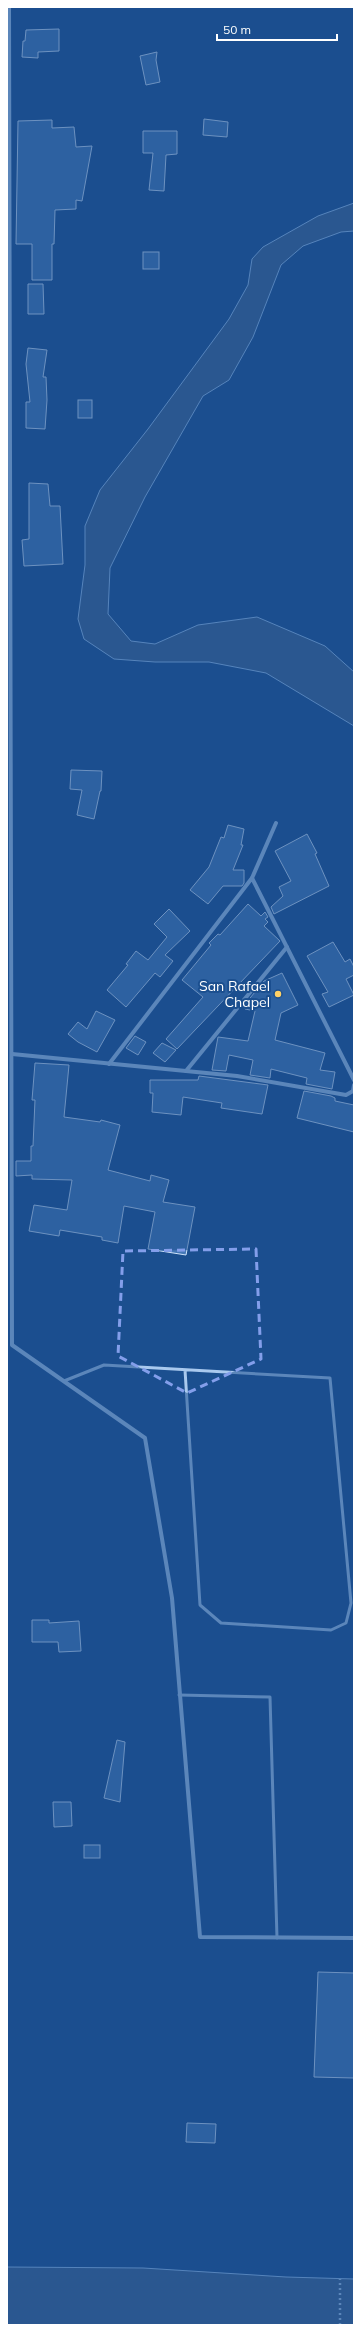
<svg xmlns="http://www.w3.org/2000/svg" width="361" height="2332" font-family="Mulish,sans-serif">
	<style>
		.water { fill: #3c6290; stroke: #9cc4f0 }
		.building { fill: #4478b7; stroke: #cfe3fa }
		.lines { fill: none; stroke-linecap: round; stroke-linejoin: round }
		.path { stroke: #a9c9ee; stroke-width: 2.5; stroke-dasharray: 2 3; stroke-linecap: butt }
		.service { stroke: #a9c9ee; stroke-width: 3 }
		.minor { stroke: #a9c9ee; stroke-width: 4 }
		.marked { fill: none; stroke: #839eea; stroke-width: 3; stroke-dasharray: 8 5; stroke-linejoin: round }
		.poi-dot { fill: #ffd166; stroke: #1b4f8f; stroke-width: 1.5 }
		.labels { text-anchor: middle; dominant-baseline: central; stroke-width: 4; stroke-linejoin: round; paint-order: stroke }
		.poi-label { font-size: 14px; fill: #fff; stroke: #1b4f8f; text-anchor: end }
	</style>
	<rect width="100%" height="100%" fill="#1b4f8f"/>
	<g class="water">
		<path d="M354,203V231L341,232L303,246L281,265L253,337L229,380L203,396L145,497L110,568L108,614L131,641L155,644L198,625L257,617L325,646L354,672V726L266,673L209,662H155L114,659L84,639L78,619L85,565V526L100,490L148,429L229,319L248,285L252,259L263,247L318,216Z"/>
		<path d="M7,2267L143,2268L286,2277L354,2279V2325H7Z"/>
	</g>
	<g class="building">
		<path d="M59,29V51L38,52V58L22,57L23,41H25L26,30Z"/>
		<path d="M157,52L156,60L160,82L146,85L140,56Z"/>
		<path d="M204,119L228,122L227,137L203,135Z"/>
		<path d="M52,120V128L74,127L76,147L92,146L82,201L76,200V209L55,210L54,244H52V280H32V244H16L18,121Z"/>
		<path d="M143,131H177V154L166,155L164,191L149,190L153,153H143Z"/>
		<rect x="143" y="252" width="16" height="17"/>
		<path d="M28,284H43L44,314H28Z"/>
		<path d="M28,348L47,350L43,377H46L47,400L45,429L26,428V402H30L26,364Z"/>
		<rect x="78" y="400" width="14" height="18"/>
		<path d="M29,483L48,484L50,506H60L63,564L24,566L22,540L29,539Z"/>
		<path d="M71,770L102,771L101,791H100L94,819L77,815L82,790L70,789Z"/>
		<path d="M228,825L244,829L241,845H243L233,870H244V883L242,886H223L208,904L190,890L209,867L221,837L224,838Z"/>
		<path d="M307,834L317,853L315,854L329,886L274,914L271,907L283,896L279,887L291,881L275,851Z"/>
		<path d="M248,904L261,916L265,912L268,917L265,919L268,922L264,926L280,941L177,1049L166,1039L203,997L182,980L211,945L209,943L218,934L220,935Z"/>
		<path d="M169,909L190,931L165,955L173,961L160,977L155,973L126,1007L107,990L128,965L126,964L136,951L148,960L167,937L154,924Z"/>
		<path d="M333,942L345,962L350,959L354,967V975L346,979L354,995L329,1007L322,994L328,992L307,956Z"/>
		<path d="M282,973L298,1005L281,1013L275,1040L325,1053L320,1070L335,1072L332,1089L306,1084L307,1078L271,1069L270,1078L250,1075L253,1060L229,1055L226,1071L212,1070L218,1037L248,1041L255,1011L245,1009L246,1003L264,981Z"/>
		<path d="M96,1011L115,1020L97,1052L78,1042L68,1034L78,1022L87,1029Z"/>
		<path d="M135,1036L146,1042L138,1055L126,1048Z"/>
		<path d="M162,1043L176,1050L165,1062L153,1053Z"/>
		<path d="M35,1063L69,1065L64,1117L100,1122L101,1120L120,1125L108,1170L150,1181L151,1175L169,1180L163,1202L195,1207L186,1255L148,1249L155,1212L124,1206L118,1243L102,1240V1237L60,1230L59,1236L29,1231L34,1205L67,1210L72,1180L32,1179V1175L16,1176V1161H31V1146H33L35,1100H32Z"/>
		<path d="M199,1076L268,1085L262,1114L221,1108L222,1103L183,1097L181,1115L152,1112L153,1093H150V1080H198Z"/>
		<path d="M304,1091L331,1096L335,1098V1101L354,1105V1132L297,1118Z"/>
		<path d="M32,1620H49V1623L79,1621L81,1651L59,1652L58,1642H32Z"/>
		<path d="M117,1740L125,1742L120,1802L104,1798Z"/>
		<path d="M53,1802H71L72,1826L54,1827Z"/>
		<rect x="84" y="1845" width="16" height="13"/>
		<path d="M318,1972L354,1973V2078L314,2077Z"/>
		<path d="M187,2123L216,2124L215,2143L186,2142Z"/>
	</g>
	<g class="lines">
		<path class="path" d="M340,2325V2279"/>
		<g class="service">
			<path d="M64,1381L104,1365L330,1378L351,1603L346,1623L331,1630L221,1623L200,1605L185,1370"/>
			<path d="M179,1695L270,1697L277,1938"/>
		</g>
		<g class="minor">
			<path d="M9,7L12,1345L145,1438L172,1598L200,1937L354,1938"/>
			<path d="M252,878L276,823"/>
			<path d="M12,1054L237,1076L346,1095L353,1091L354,1085"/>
			<path d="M109,1064L252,878L354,1080"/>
			<path d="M186,1071L287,947"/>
		</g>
	</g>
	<path d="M0 0H361V2332H0ZM256,1249L261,1359L187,1393L118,1356L123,1251Z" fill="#1b4f8f" fill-opacity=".55" fill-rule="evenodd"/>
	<path class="marked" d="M256,1249L261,1359L187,1393L118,1356L123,1251Z"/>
	<circle class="poi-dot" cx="278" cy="994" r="4"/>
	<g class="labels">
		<g class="poi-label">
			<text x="270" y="986">San Rafael<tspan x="270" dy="16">Chapel</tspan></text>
		</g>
	</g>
	<rect width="361" height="2332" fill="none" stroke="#ffffff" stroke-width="16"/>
	<path d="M217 34v6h120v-6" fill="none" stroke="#ffffff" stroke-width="2"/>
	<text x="223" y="34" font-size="12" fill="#ffffff" stroke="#1b4f8f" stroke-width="3" paint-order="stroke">50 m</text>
</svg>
